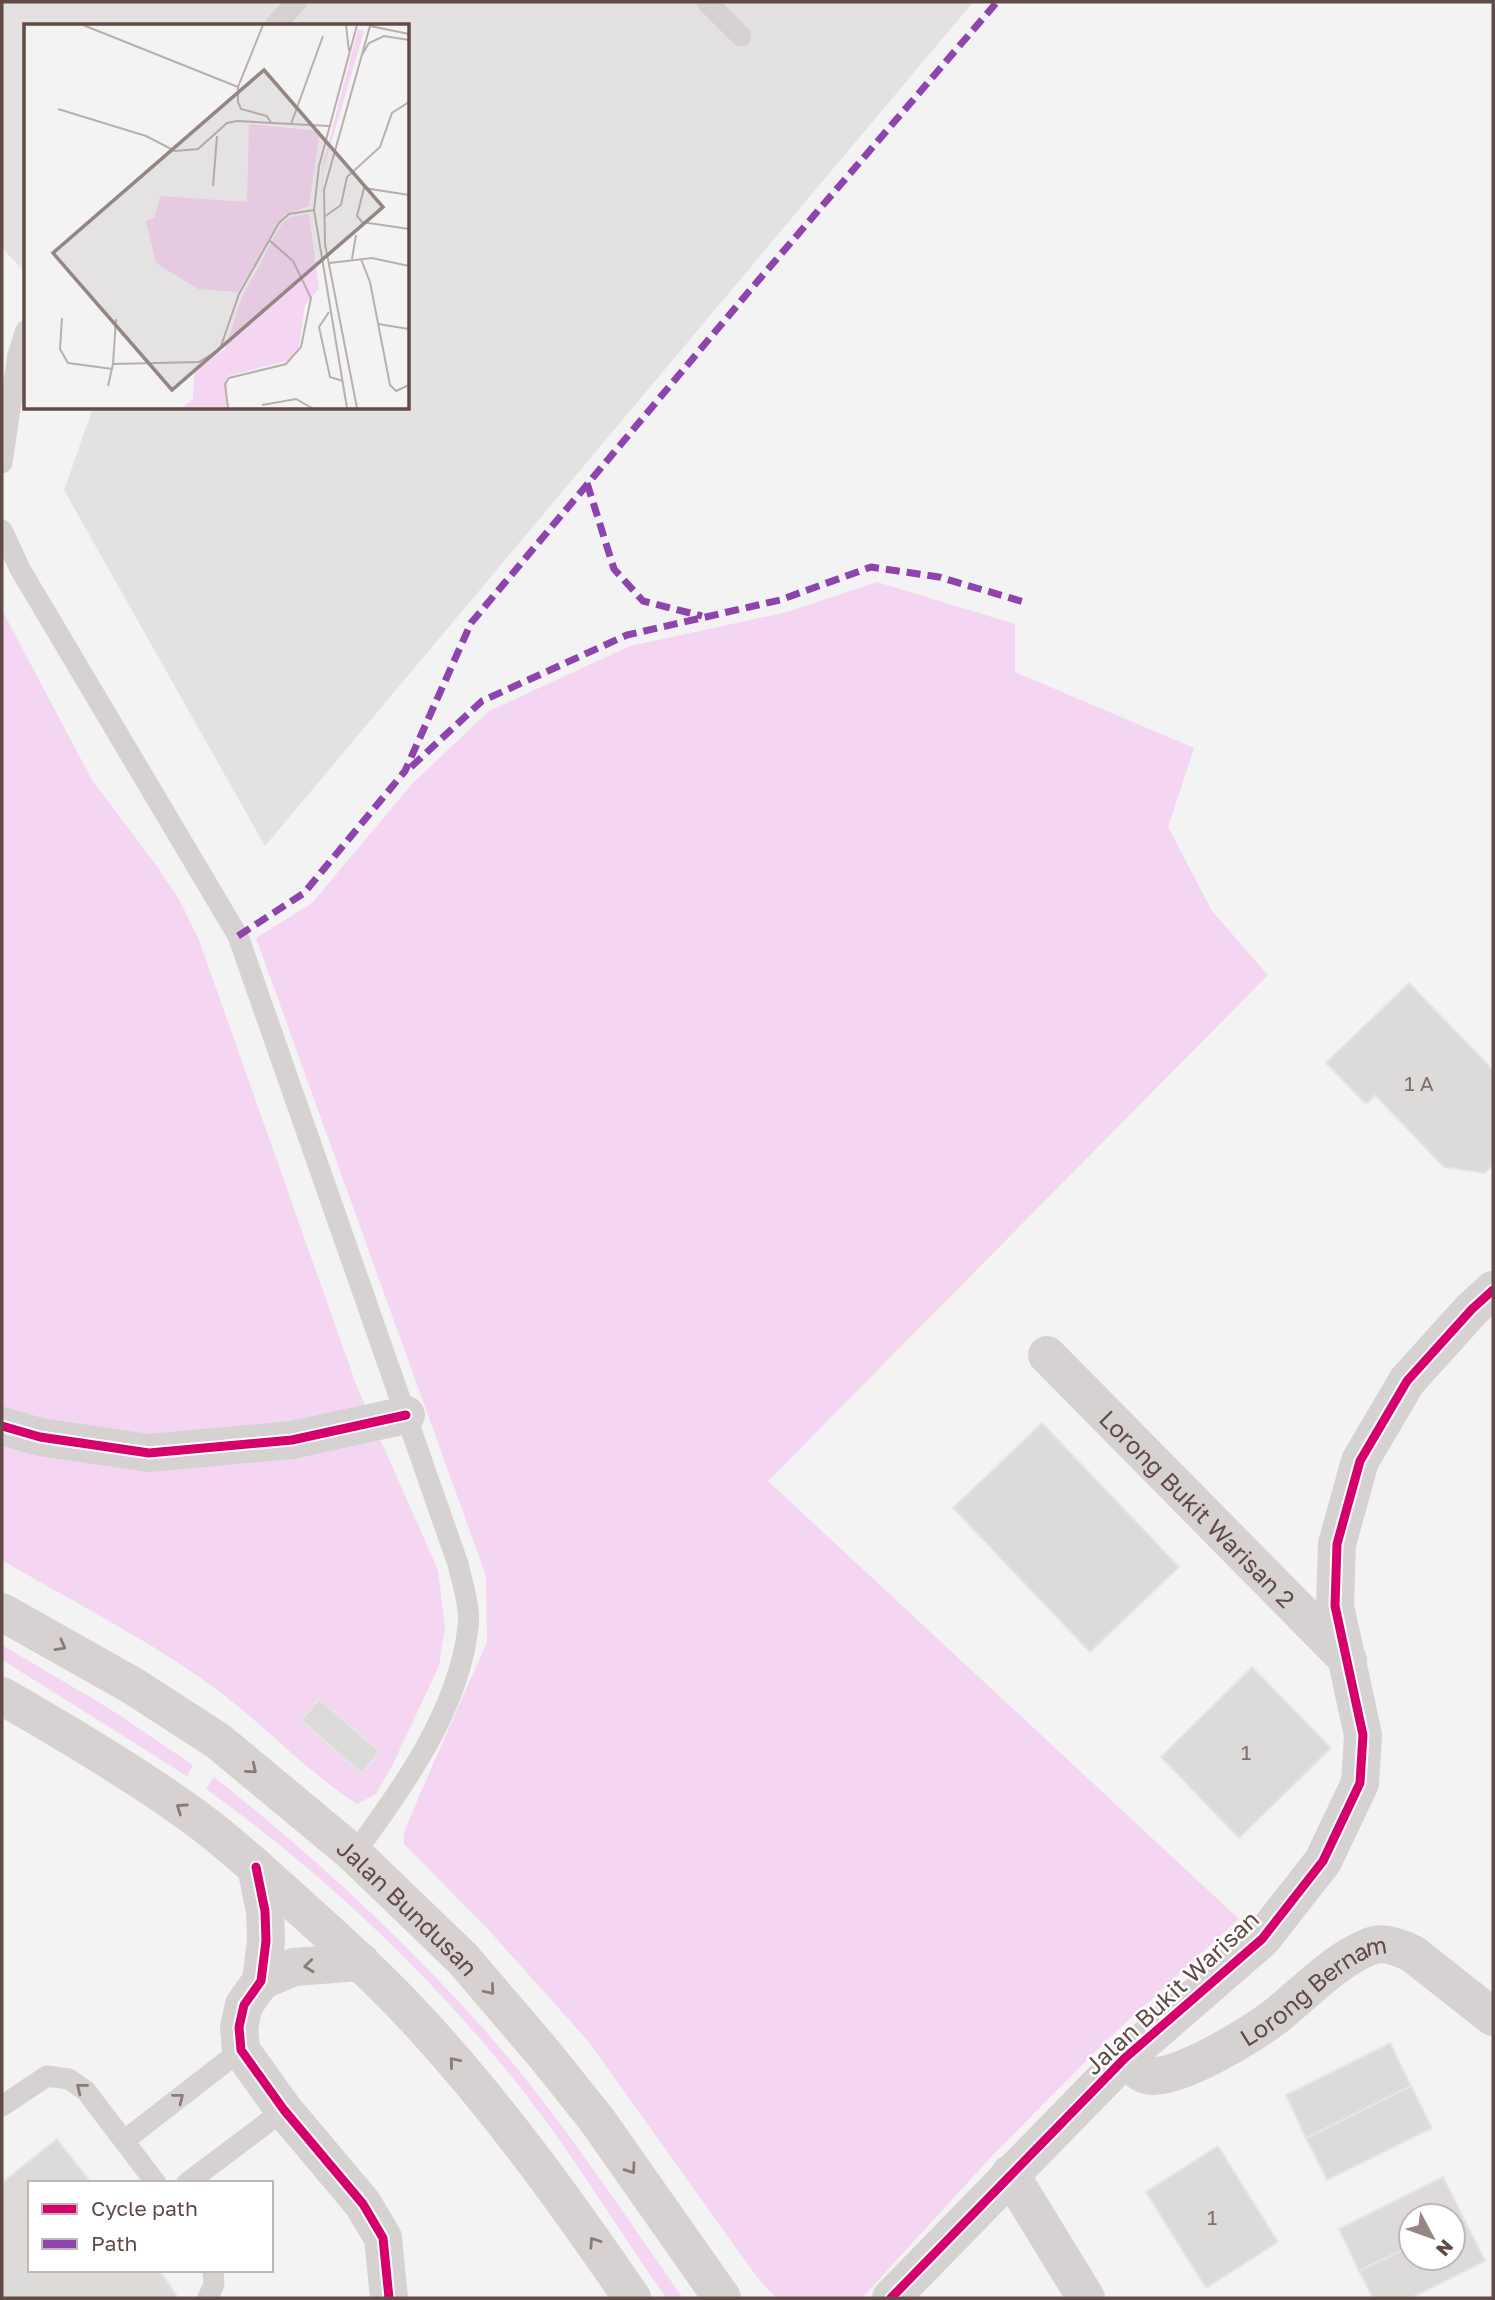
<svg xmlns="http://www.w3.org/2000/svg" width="1495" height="2300" font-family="'Golos Text',sans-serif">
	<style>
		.education { fill: #e3e1e1 }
		.green { fill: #f4d6f2 }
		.building { fill: #dddbda; stroke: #e6e5e4; stroke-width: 2 }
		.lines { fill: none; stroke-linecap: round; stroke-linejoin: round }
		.lane { stroke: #d6d2d1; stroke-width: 21 }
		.street { stroke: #d6d2d1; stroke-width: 38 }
		.secondary { stroke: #d7d2d1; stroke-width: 38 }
		.quiet { stroke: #8e44ad; stroke-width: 7; stroke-dasharray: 14 7; stroke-linecap: butt }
		.cycleway-casing { stroke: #fff; stroke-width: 13 }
		.cycleway { stroke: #d6006c; stroke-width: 9 }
		.oneway { stroke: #8b7a77 }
		.labels { text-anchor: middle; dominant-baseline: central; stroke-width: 5; stroke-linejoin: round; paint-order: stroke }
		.number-label { font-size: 21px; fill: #82706d }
		.street-label { font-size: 24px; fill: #624b47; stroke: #fff }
		.inset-road { fill: none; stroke: #b9b0ae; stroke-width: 2 }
		.view { fill: #958683; fill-opacity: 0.15; stroke: #958683; stroke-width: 3.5 }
		.inset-edge { fill: none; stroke: #624b47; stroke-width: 3.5 }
	</style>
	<rect width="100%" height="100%" fill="#f3f3f3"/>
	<path class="education" d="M2,2H973L265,846L64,490L93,408H408V26H26V273L2,248Z"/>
	<g class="green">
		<path d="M877,582L1015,624V672L1194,748L1168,827L1212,911L1268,975L768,1481L1239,1919L1108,2039L991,2157L862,2298H776L757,2277L588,2041L485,1926L404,1844V1833L419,1796L487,1642L486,1576L256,938L312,903L412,784L489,711L630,646L787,612Z"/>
		<path d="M2,610L92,780L156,865L180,901L199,940L357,1387L438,1570L445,1627L439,1666L392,1766L376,1794L357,1804C309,1773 270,1731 225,1696C156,1643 76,1604 2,1560Z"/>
		<path d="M2,1645L110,1709L193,1765L187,1776L2,1660Z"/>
		<path d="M214,1777C310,1853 399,1935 481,2026C556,2110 618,2206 683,2298H666C628,2243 592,2186 553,2131C460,2002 335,1881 206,1789Z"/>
	</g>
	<g class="building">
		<path d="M1409,983L1493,1070V1165L1485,1173L1444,1167L1375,1095L1366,1104L1326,1063Z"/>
		<path d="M1042,1423L1179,1567L1090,1652L953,1508Z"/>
		<path d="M1252,1667L1331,1748L1239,1838L1161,1757Z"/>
		<path d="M319,1699L380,1752L361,1773L301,1720Z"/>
		<path d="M1390,2043L1411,2086L1306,2138L1286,2095Z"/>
		<path d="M1411,2086L1432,2128L1327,2180L1306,2138Z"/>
		<path d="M57,2139L91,2183H30V2270H159L178,2298H2V2183Z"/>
		<path d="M1218,2146L1278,2242L1206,2288L1146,2192Z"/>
		<path d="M1443,2177L1464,2219L1453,2225V2216H1411V2246L1359,2271L1339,2229Z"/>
		<path d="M1464,2219L1485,2261L1411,2298H1373L1359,2271L1411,2246V2258H1453V2225Z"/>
	</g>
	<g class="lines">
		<g class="lane">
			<path d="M707,2L741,36"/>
			<path d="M275,26L296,2"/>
			<path d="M2,463L18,355L26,330"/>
			<path d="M2,530L20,569L238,936L458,1564C462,1583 471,1608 468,1627C459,1710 402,1789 354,1854"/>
			<path d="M2,2106L47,2076L69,2079L86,2091L156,2183"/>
			<path d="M125,2140L241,2050"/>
			<path d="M187,2183L284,2110"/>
			<path d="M208,2298L214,2284L213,2270"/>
		</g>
		<g class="street">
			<path id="s1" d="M1047,1355L1348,1660"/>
			<path d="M2,1426L40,1437L149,1453L292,1440L406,1415"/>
			<path d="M256,1867L265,1911L266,1941L261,1981L244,2005L239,2027L241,2050L284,2110L363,2204L383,2238L389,2298"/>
			<path d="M261,1981L294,1967L361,1962"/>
			<path id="s2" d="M1125,2058C1131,2063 1139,2073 1146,2075C1172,2084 1253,2034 1276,2016C1305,1993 1336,1959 1371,1946C1384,1941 1401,1948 1413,1954L1493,2017"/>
			<path d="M1010,2174L1086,2298"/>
			<path d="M891,2298L1125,2058L1262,1939L1323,1861L1360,1783L1363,1735L1335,1606L1337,1544L1360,1461L1407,1381L1472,1309L1493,1290"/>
		</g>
		<g class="secondary">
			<path id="s3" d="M2,1612L133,1686L218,1741L354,1854L463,1959L545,2055L597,2120L722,2298"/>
			<path d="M2,1696C63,1731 124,1767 182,1808C224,1837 262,1873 300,1907C342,1945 384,1983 422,2025C500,2110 567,2203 632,2298"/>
		</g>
		<g class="quiet">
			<path d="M587,483L614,569L643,601L702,616"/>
			<path d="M411,767L482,701L627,635L780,600L871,567L939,577L1024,602"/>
			<path d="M238,936L304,893L405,771L471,623L751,289L997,2"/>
		</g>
		<defs>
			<g id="cycleway">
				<path d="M2,1426L40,1437L149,1453L292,1440L406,1415"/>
				<path d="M256,1867L265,1911L266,1941L261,1981L244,2005L239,2027L241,2050L284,2110L363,2204L383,2238L389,2298"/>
				<path d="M891,2298L1125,2058L1262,1939L1323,1861L1360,1783L1363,1735L1335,1606L1337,1544L1360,1461L1407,1381L1472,1309L1493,1290"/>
			</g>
		</defs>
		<use href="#cycleway" class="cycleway-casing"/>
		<use href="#cycleway" class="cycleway"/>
	</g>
	<defs><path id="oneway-chevron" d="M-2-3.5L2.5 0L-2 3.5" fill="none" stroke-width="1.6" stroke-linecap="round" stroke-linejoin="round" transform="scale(1.75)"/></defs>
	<g class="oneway">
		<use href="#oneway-chevron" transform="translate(61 1646) rotate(29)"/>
		<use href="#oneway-chevron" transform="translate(252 1769) rotate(40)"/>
		<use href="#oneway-chevron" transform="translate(181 1808) rotate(-145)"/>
		<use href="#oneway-chevron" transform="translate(309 1966) rotate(174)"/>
		<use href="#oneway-chevron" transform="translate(490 1990) rotate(50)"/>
		<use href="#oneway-chevron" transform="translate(454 2062) rotate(-130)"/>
		<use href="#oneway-chevron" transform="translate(81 2088) rotate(-142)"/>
		<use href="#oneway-chevron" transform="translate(179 2098) rotate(-38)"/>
		<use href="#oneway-chevron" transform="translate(631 2169) rotate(55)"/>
		<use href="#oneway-chevron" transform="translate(594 2242) rotate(-124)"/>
	</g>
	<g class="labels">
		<g class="number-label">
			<text x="1419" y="1083">1 A</text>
			<text x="1246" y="1752">1</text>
			<text x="1212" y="2217">1</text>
		</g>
		<g class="street-label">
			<text stroke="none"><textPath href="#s1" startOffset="215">Lorong Bukit Warisan 2</textPath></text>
			<text stroke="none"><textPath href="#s3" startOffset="504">Jalan Bundusan</textPath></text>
			<text transform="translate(1171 1992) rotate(-43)">Jalan Bukit Warisan</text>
			<text stroke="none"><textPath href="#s2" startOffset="219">Lorong Bernam</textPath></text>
		</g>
	</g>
	<g transform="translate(24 24)">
		<rect width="385" height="385" fill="#f3f3f3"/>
		<path d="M334,5L340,8L299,146L296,205L298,145ZM225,100L296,107L285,182L260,191L214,268L174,265L132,239L122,197L131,193L136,172L223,178ZM285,190L295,265L281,281L275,323L266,336L204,352L202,384H157L169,375L171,343L201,325L218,273L257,201L266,193Z" fill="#f4d6f2"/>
		<path class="inset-road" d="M59,1L214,63M239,1L214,63V78L217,85L243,92L247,99M322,1L325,27M338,31L345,19L360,12L385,16M34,85L122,112L151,127L174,125L203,99L213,97L305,102M267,100L299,12M189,162L193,112M385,171L340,164L333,192L338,198L385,205M300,193L317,181L323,153L356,123L368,89L385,78M328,235L332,211M337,235L346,258L366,361L372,367L385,361M305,239L348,234L385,242M305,288L295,303L306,353L319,357M38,294L36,325L44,339L89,345M354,300L385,305M89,340L92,295M84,362L89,340L175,338L196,325L215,270L255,199L265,190L290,186M238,381L272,375L288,384M204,384L201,360L205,354L262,340L277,323L287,274L269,237L245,216M323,384L290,186L295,142L333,1M333,384L301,220L300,166L346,2L385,10"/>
		<path class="view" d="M240,46L359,183L148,366L29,229Z"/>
		<rect width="385" height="385" class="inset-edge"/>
	</g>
	<rect width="1495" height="2300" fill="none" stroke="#624b47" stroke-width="7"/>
	<rect x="28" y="2181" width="245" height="91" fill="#ffffff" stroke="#c0b7b5" stroke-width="2"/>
	<rect x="42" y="2204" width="35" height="10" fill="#d6006c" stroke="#c0b7b5" stroke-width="2"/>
	<text x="91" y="2216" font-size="21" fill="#624b47">Cycle path</text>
	<rect x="42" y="2239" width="35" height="10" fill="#8e44ad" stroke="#c0b7b5" stroke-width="2"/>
	<text x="91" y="2251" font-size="21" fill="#624b47">Path</text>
	<g transform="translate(1432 2237) rotate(131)"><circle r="33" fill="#ffffff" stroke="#c0b7b5" stroke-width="2"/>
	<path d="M0-5L12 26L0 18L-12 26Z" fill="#958683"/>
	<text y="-10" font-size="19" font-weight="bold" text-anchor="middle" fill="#624b47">N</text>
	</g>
</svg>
